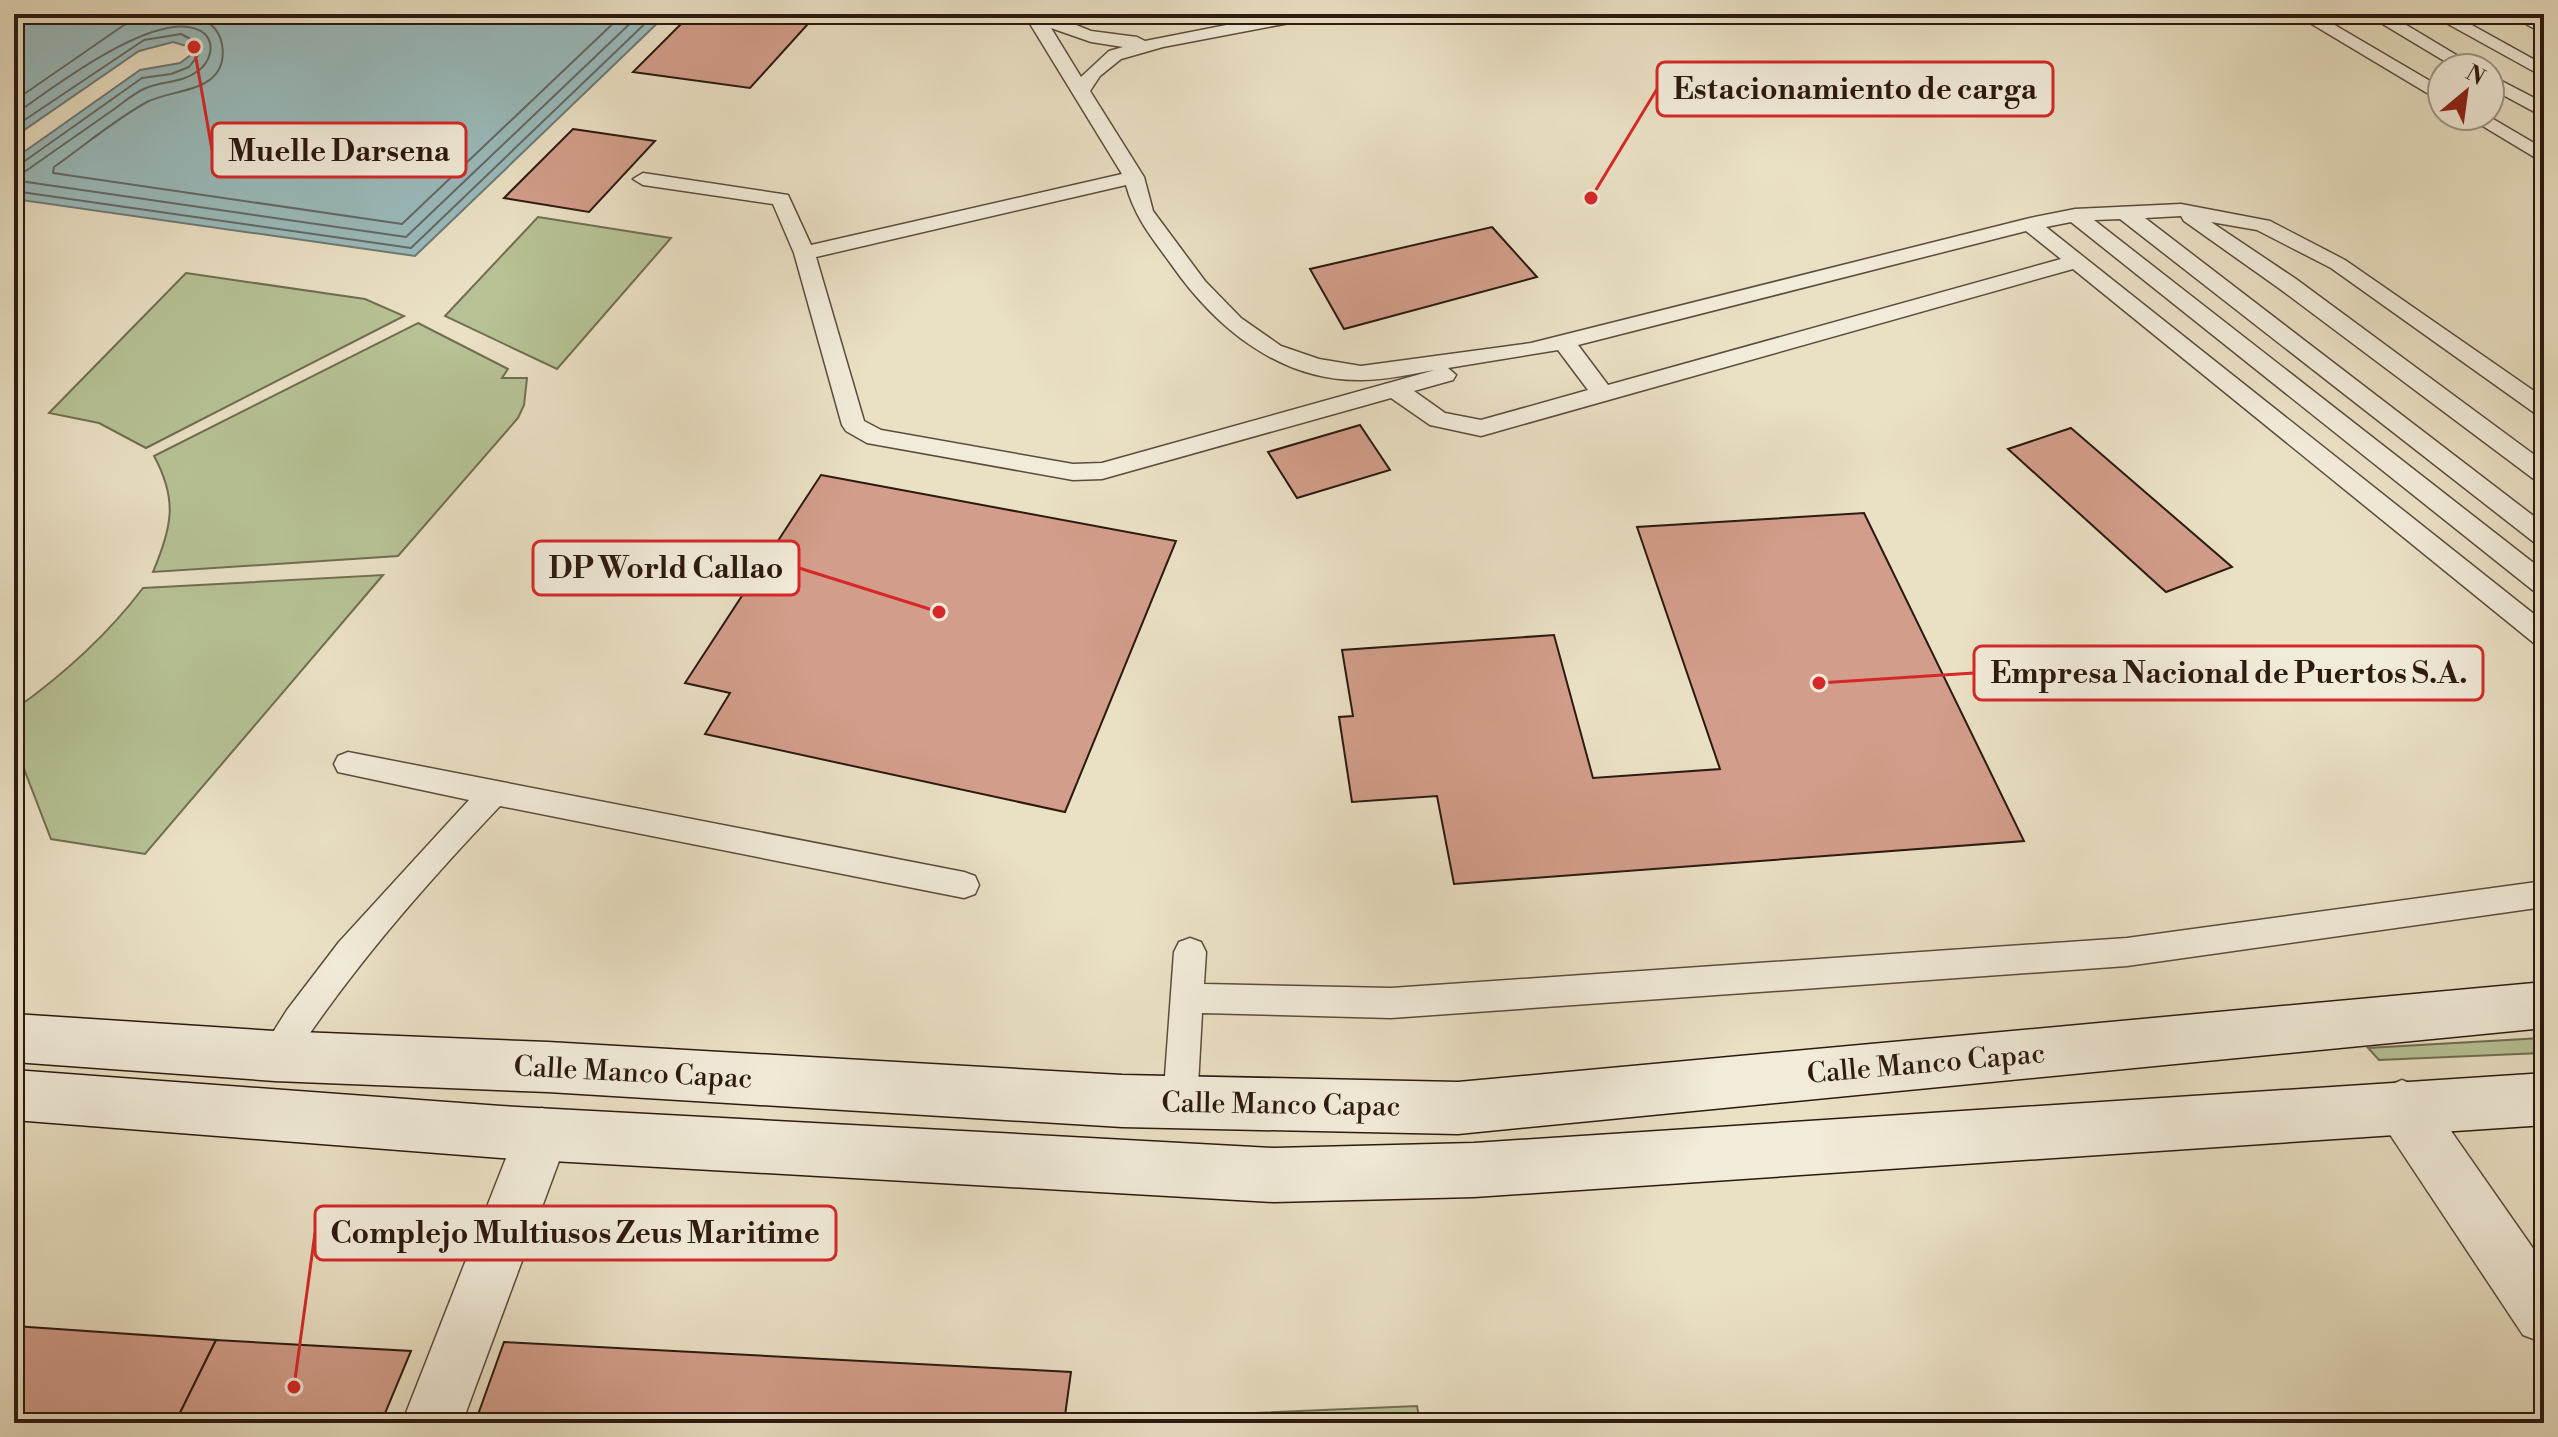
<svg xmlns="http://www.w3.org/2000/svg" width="2558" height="1437" font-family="'Libre Bodoni',serif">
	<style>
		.green { fill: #b6c295; stroke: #716e52; stroke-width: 2 }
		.water { fill: #9abbbc; stroke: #6e7a77; stroke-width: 2 }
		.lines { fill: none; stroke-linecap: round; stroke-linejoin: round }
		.shore { stroke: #636a66; stroke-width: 2 }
		.building { fill: #d29d8a; stroke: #2c1910; stroke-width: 2 }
		.lane-casing { stroke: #5c4b3d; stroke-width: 3 }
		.street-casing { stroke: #5c4b3d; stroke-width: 3 }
		.secondary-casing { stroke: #2c1910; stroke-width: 3 }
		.lane { fill: #f1ebd9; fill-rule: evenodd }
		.street { fill: #f1ebd9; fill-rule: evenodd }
		.secondary { fill: #f1ebd9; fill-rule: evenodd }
		.labels { text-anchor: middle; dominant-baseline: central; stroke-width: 7; stroke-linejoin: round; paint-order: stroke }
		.street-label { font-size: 28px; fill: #2c1910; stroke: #f1ebd9 }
		.leader { fill: none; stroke: #d62828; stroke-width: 3 }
		.callout-dot { fill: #d62828; stroke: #f1ebd9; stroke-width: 3 }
		.callout { fill: #f1ebd9; stroke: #d62828; stroke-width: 3 }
		.callout-label { font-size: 30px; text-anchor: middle; font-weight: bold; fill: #2c1910 }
	</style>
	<rect width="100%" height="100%" fill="#eae0c4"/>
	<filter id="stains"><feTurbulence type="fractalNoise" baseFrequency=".0025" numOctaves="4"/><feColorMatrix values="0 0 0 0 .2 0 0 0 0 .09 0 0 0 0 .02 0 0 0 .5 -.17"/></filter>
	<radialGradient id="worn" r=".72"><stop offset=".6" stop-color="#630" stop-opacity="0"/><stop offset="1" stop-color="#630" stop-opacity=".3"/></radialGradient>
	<g class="green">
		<path d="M538,217L671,238L557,369L445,316Z"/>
		<path d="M186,273L365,299L404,316L146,448L99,423L49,413Z"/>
		<path d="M418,323L508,369L502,378H527L524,405L518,418L398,556L153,572C172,527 178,500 154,456Z"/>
		<path d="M383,575L145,854L51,839L14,743V710C63,675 106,637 143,588Z"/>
		<path d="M2544,1038V1053L2379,1060L2368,1048Z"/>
		<path d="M1417,1406L1420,1423H1092V1420Z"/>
	</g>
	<path class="water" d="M14,14H667L415,256L14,199V159L140,70L180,63L192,54L193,48L173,42L139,51L14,137Z"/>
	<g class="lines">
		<g class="shore">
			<path d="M193,14C207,20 219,28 222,44C230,94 173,88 147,102C114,120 84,146 54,167L53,173L402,224L623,14"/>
			<path d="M14,101L124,25L154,14"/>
			<path d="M14,115C48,91 165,0 205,34C216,46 209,63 198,71C182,83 163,81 146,88C133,93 121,105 110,112C80,133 50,154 20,175V181L406,237L640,14"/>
			<path d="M14,127L144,40L181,34L200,44L199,54L189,67L171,74L142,78L22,163L14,165"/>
			<path d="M14,191L411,248L655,14"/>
		</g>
	</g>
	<g class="building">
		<path d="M691,14H817L750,88L633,72Z"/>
		<path d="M573,129L655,141L589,212L504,198Z"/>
		<path d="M1492,227L1537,277L1344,329L1310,269Z"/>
		<path d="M1360,425L1390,470L1297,498L1268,452Z"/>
		<path d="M2071,428L2232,567L2166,592L2008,449Z"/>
		<path d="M821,475L1176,541L1065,812L705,734L730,693L685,683Z"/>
		<path d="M1864,513L2024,841L1454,884L1437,796L1352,802L1339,717L1353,716L1342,650L1554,635L1593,778L1720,769L1637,527Z"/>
		<path d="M14,1326L216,1340L175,1423H14Z"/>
		<path d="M216,1340L411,1351L381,1423H175Z"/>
		<path d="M504,1342L1071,1372L1064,1423H475Z"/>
	</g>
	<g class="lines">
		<defs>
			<g id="lane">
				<path d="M1024,14H1049L1091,31L1137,37L1145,41L1282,14H1319L1310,19L1163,47L1121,59L1100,76L1090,91L1144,177L1153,211L1205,281L1241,318L1281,346L1319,359L1361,366L1531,343L2030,218L2075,209L2181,204L2270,221L2345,260L2544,398V417L2536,414L2331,268L2257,230L2211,222L2296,279L2544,462V482L2535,480L2280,289L2184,221L2181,216L2145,218L2544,524V546L2535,543L2120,219L2094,220L2544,571V595L2535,592L2071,222L2046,227L2544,622V647L2535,644L2073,269L1481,436L1430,425L1391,398L1102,479L1073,480L867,443L846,431L842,425L794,253L773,204L643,185L633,179L643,173L788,195L811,245L1122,174ZM1051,28L1091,42L1123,47L1109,51L1081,77ZM1126,185C1134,216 1152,238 1171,264C1215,327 1280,382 1362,380C1386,380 1411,374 1435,370L1102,463L1073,464L881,430L864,421L816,257ZM2026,231L2061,259L1608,385L1578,345ZM1558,350L1588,390L1481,420L1445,413L1414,391L1453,380L1456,375L1448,368Z"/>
				<path d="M2295,14H2316L2442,88V102Z"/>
				<path d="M2366,14H2388L2478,68H2456Z"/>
				<path d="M2430,14H2452L2544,65V77Z"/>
				<path d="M2508,14H2530L2544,22V34Z"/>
				<path d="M2490,75L2544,103V117L2490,88Z"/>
				<path d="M2466,116H2488L2544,149V163Z"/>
				<path d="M348,752L964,872L975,876L979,885L975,894L964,898L500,806C422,888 349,972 287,1067L275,1072L263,1067L258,1056L287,1010L339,942L469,800L338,772L334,764L338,756Z"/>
				<path d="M2544,881V907L2127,966L1391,1018L1202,1013L1197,1104L1192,1116L1180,1120L1168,1116L1163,1104L1174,952L1179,942L1190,938L1201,942L1206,952L1204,984L1391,988L2127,938Z"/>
			</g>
			<g id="street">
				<path d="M2402,1080L2421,1088L2544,1264V1343L2523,1335L2383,1124L2375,1106L2383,1088Z"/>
				<path d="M542,1108L561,1115L569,1134L462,1423H402L523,1115Z"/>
			</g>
			<g id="secondary">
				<path d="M2544,982V1028L1458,1134L1122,1127L548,1092L275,1081L14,1062V1014L275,1031L548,1042L1122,1075L1458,1082Z"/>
				<path d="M14,1070L501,1106L1274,1148L1474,1143L2544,1073V1125L1474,1197L1274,1202L501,1158L14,1120Z"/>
			</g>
		</defs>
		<use href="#lane" class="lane-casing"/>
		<use href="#street" class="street-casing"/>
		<use href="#secondary" class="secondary-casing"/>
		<use href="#lane" class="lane"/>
		<use href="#street" class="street"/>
		<use href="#secondary" class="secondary"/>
	</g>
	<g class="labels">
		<g class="street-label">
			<text transform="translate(1926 1064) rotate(-5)">Calle Manco Capac</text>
			<text transform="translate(633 1073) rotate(3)">Calle Manco Capac</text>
			<text transform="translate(1281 1105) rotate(1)">Calle Manco Capac</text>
		</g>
	</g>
	<path class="leader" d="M1591 198L1657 89M194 47L212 150M939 612L799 568M1819 683L1974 673M294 1387L315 1233"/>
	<g class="callout-dot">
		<circle cx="1591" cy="198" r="8"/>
		<circle cx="194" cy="47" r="8"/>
		<circle cx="939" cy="612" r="8"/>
		<circle cx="1819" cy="683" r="8"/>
		<circle cx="294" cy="1387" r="8"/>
	</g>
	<g class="callout">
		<rect x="1657" y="62" width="396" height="54" rx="8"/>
		<rect x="212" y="123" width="254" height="54" rx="8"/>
		<rect x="533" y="541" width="266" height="54" rx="8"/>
		<rect x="1974" y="646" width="509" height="54" rx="8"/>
		<rect x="315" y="1206" width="521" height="54" rx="8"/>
	</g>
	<g class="callout-label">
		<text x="1855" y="99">Estacionamiento de carga</text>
		<text x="339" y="161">Muelle Darsena</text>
		<text x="666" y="578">DP World Callao</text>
		<text x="2229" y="683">Empresa Nacional de Puertos S.A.</text>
		<text x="575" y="1243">Complejo Multiusos Zeus Maritime</text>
	</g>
	<rect width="2558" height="1437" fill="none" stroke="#eae0c4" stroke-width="48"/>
	<rect x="16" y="16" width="2526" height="1405" fill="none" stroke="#2c1910" stroke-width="4"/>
	<rect x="24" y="24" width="2510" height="1389" fill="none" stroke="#2c1910" stroke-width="2"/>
	<g transform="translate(2466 92) rotate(29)"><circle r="38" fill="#f1ebd9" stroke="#a29789" stroke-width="2"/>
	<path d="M0-6L14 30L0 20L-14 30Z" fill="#8f2418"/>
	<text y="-12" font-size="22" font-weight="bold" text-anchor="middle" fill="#2c1910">N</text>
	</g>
	<rect width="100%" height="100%" filter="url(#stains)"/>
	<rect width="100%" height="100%" fill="url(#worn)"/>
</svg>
